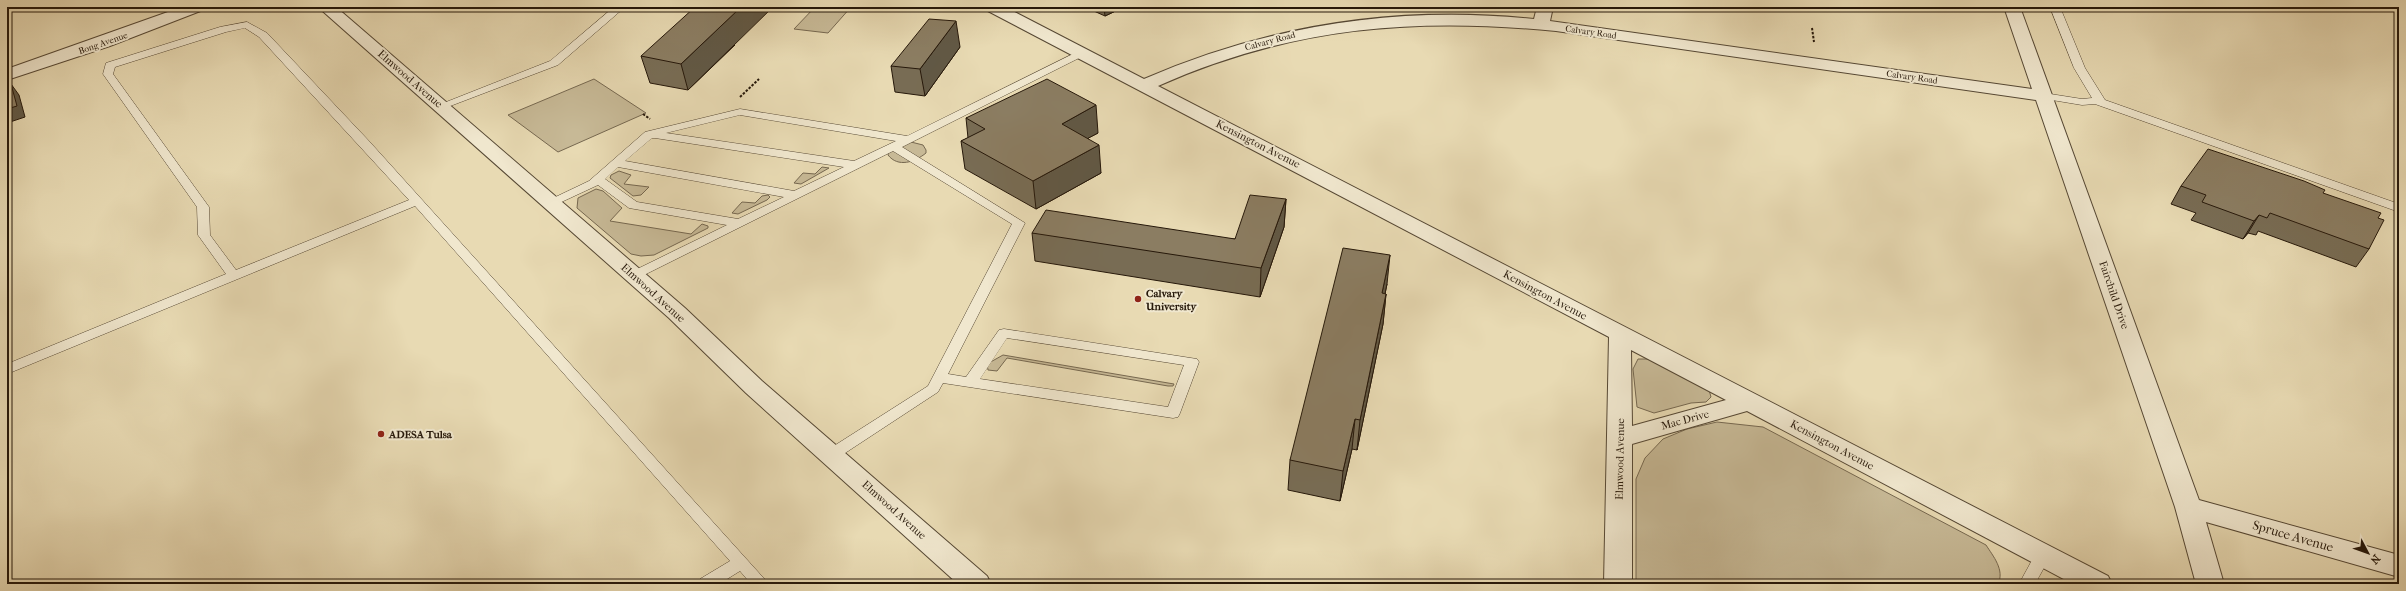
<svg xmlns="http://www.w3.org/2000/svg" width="2406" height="591" font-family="'IM FELL French Canon',serif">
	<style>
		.green { fill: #c7b996; stroke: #766850 }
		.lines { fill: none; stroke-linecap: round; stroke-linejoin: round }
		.lane-casing { stroke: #564834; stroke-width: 1 }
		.street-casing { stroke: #564834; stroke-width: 2 }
		.path { stroke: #26180a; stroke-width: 2; stroke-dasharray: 2.5 1.5; stroke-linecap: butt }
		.lane { fill: #f0e7ce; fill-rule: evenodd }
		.street { fill: #f0e7ce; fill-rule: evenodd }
		.wall { fill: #786c54; stroke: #26180a }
		.shaded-wall { fill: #615845; stroke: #26180a }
		.building { fill: #8b7d62; stroke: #26180a }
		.poi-dot { fill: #8f2418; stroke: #f0e7ce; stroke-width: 1.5 }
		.labels { text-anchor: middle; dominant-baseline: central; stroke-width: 4; stroke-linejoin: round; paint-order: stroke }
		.far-street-label { font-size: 9px; fill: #26180a; stroke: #f0e7ce }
		.street-label { font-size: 11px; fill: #26180a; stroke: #f0e7ce }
		.poi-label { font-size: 11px; font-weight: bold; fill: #26180a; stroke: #f0e7ce; text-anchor: start }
		.near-street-label { font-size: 13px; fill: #26180a; stroke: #f0e7ce }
	</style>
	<rect width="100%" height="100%" fill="#e8dab3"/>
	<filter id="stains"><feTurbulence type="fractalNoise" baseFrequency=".005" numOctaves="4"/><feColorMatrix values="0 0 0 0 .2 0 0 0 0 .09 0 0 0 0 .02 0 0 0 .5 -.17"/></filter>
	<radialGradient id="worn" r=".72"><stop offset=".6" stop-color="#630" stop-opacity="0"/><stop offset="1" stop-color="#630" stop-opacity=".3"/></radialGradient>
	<g class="green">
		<path d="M815,7H851L828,33L794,29Z"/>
		<path d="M594,79L646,113L558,152L508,115Z"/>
		<path d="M911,142L923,145L926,150V153C915,162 898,168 888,155L889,150Z"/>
		<path d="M822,167L829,168L801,184L794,183L803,173L815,174Z"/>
		<path d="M619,171L631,175L624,184L649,187L641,195L633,196L610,178L611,175Z"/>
		<path d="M596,189L603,191L622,208L610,221L691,234L702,224L708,226V228L654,255L641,256L631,254L577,208L578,198Z"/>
		<path d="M768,195L770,197L767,200L738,214L732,213L742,202L755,203L762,196Z"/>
		<path d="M1003,355L1174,384L1173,386H1168L1007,358L997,371L988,370L987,364Z"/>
		<path d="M1638,359H1651L1709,390L1711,397L1706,402L1691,403L1654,413L1637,407L1633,369Z"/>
		<path d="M1717,422L1763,427L1986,545C1993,556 2005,570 1998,584H1636V479L1645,458L1663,439L1687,429Z"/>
	</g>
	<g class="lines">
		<defs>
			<g id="lane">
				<path d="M614,7H625L558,65L445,108L441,109L436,106L550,61Z"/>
				<path d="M2050,7H2060L2085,68L2105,100L2399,204V212L2095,104L2082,105L2040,98V94L2044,93L2082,99L2092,98L2074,68Z"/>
				<path d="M247,22L267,33L369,141L769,584H751L740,571L719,584H698L700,579L730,561L415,206L7,374V364L226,274L198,235L197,207L103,74L106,63L220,27ZM245,28L259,37L409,200L236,270L210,235L209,207L113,74L115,67L226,32Z"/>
				<path d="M1081,50L1085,51V55L902,147L1025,223L948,374L966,377L999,330L1004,329L1197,359L1199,362L1180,413L1178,417L1173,418L943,383L938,392L836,459H826L824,455L826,451L928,386L1012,224L893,151L634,280L628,276L629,273L727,225L629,208L598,185L555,205H547L545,202L589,181L645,132L740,109L907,136ZM740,115L896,141L854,161L666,133ZM652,138H655L844,167L794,191L625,161ZM618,167L784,197L738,219L637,202L605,179ZM1007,338L1184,365L1168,407L980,379Z"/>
				<path d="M2043,549L2049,551L2051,555L2035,584H2019L2037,551Z"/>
			</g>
			<g id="street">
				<path d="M182,7H205L203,10L110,46L7,80V69Z"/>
				<path d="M318,7H336L685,308L762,381L987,576L991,584H958L746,393L669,318Z"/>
				<path d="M984,7H1005L1144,79C1268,25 1400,5 1534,19L1537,7H1553L1550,21L2032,89L2004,7H2020L2199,500L2399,555V577L2206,522L2224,584H2196L2175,507L2036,100L1556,31C1413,17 1291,27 1158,86L2108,576L2112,584H2073L1747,411L1632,444V584H1604L1609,337L986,10ZM1631,350L1726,400L1632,426Z"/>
			</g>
		</defs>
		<use href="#lane" class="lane-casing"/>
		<use href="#street" class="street-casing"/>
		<g class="path">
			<path d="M1812,28L1814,42"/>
			<path d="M740,97L759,79"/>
			<path d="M643,114L650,119"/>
		</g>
		<use href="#lane" class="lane"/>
		<use href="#street" class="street"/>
	</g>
	<g class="wall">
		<path d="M1085,7H1124L1105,16Z"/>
		<path d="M1154,7H1165L1160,10Z"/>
		<path d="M735,45L688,90L650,83L641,56Z"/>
		<path d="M960,47L925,96L895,92L891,66Z"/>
		<path d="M966,118L1098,133L1088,138L1101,173L1036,209L965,169L961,141L968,138Z"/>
		<path d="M2181,186L2378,218L2369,249L2356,267L2258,231L2256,235L2248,233L2243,239L2191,220L2196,213L2171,204Z"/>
		<path d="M1286,199L1284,227L1260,297L1035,261L1032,233L1235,239Z"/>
		<path d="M1387,284L1385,294H1386L1383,324L1357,450L1352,449L1340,501L1288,490L1290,460Z"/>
	</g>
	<g class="shaded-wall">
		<path d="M741,7H773L688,90L681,64Z"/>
		<path d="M1104,7H1124L1105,16Z"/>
		<path d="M1160,7H1165L1160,10Z"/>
		<path d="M956,21L960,47L925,96L920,69Z"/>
		<path d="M11,84L19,95L25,117L7,123V109Z"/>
		<path d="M1096,105L1098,133L1064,151L1062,124Z"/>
		<path d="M1099,145L1101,173L1036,209L1033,181Z"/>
		<path d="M1286,199L1284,227L1260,297L1261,268Z"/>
		<path d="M2259,215L2248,233L2243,239L2254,221Z"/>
		<path d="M1390,255L1387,284L1379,322L1382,293Z"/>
		<path d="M1386,294L1383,324L1357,450L1360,420Z"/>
		<path d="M1355,419L1352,449L1340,501L1343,471Z"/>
	</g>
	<g class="building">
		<path d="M695,7H741L681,64L641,56Z"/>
		<path d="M929,19L956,21L920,69L891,66Z"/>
		<path d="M1047,79L1096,105L1062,124L1099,145L1033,181L961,141L985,129L966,118Z"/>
		<path d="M11,84L17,106L7,109V85Z"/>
		<path d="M2208,149L2304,181L2325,190L2323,193L2381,213L2378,218L2384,220L2369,249L2270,213L2267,218L2259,215L2254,221L2202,202L2206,195L2181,186Z"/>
		<path d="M1250,195L1286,199L1261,268L1032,233L1046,210L1235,239Z"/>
		<path d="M1343,248L1390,255L1382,293L1386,294L1360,420L1355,419L1343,471L1290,460Z"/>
	</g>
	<g class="poi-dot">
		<circle cx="1138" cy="299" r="4"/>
		<circle cx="381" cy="434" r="4"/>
	</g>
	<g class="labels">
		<g class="far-street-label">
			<text transform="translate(1591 32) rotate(8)">Calvary Road</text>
			<text transform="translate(1270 41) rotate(-15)">Calvary Road</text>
			<text transform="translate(103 43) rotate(-19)">Bong Avenue</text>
			<text transform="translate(1912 77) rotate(8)">Calvary Road</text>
		</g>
		<g class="street-label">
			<text transform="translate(410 79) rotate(41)">Elmwood Avenue</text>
			<text transform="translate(1258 144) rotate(27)">Kensington Avenue</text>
			<text transform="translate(653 293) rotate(42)">Elmwood Avenue</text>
			<text transform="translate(1545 295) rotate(28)">Kensington Avenue</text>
			<text transform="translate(2114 295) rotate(71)">Fairchild Drive</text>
			<text transform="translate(1685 420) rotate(-15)">Mac Drive</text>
			<text transform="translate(1832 445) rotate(28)">Kensington Avenue</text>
			<text transform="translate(1620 459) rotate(-89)">Elmwood Avenue</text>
			<text transform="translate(894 510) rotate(42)">Elmwood Avenue</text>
		</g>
		<g class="poi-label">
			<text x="1146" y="293">Calvary<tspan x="1146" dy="13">University</tspan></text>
			<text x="389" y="434">ADESA Tulsa</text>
		</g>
		<g class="near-street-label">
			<text transform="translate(2293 536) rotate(16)">Spruce Avenue</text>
		</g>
	</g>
	<rect width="2406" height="591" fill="none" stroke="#e8dab3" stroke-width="24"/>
	<rect x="8" y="8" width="2390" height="575" fill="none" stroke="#26180a" stroke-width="2"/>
	<rect x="12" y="12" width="2382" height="567" fill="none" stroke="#26180a"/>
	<g transform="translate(2368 553) rotate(131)" stroke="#f0e7ce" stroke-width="3" paint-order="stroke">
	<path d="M0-3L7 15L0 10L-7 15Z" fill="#26180a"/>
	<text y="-6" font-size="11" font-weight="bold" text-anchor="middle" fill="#26180a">N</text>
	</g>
	<rect width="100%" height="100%" filter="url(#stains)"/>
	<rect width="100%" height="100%" fill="url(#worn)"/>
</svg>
